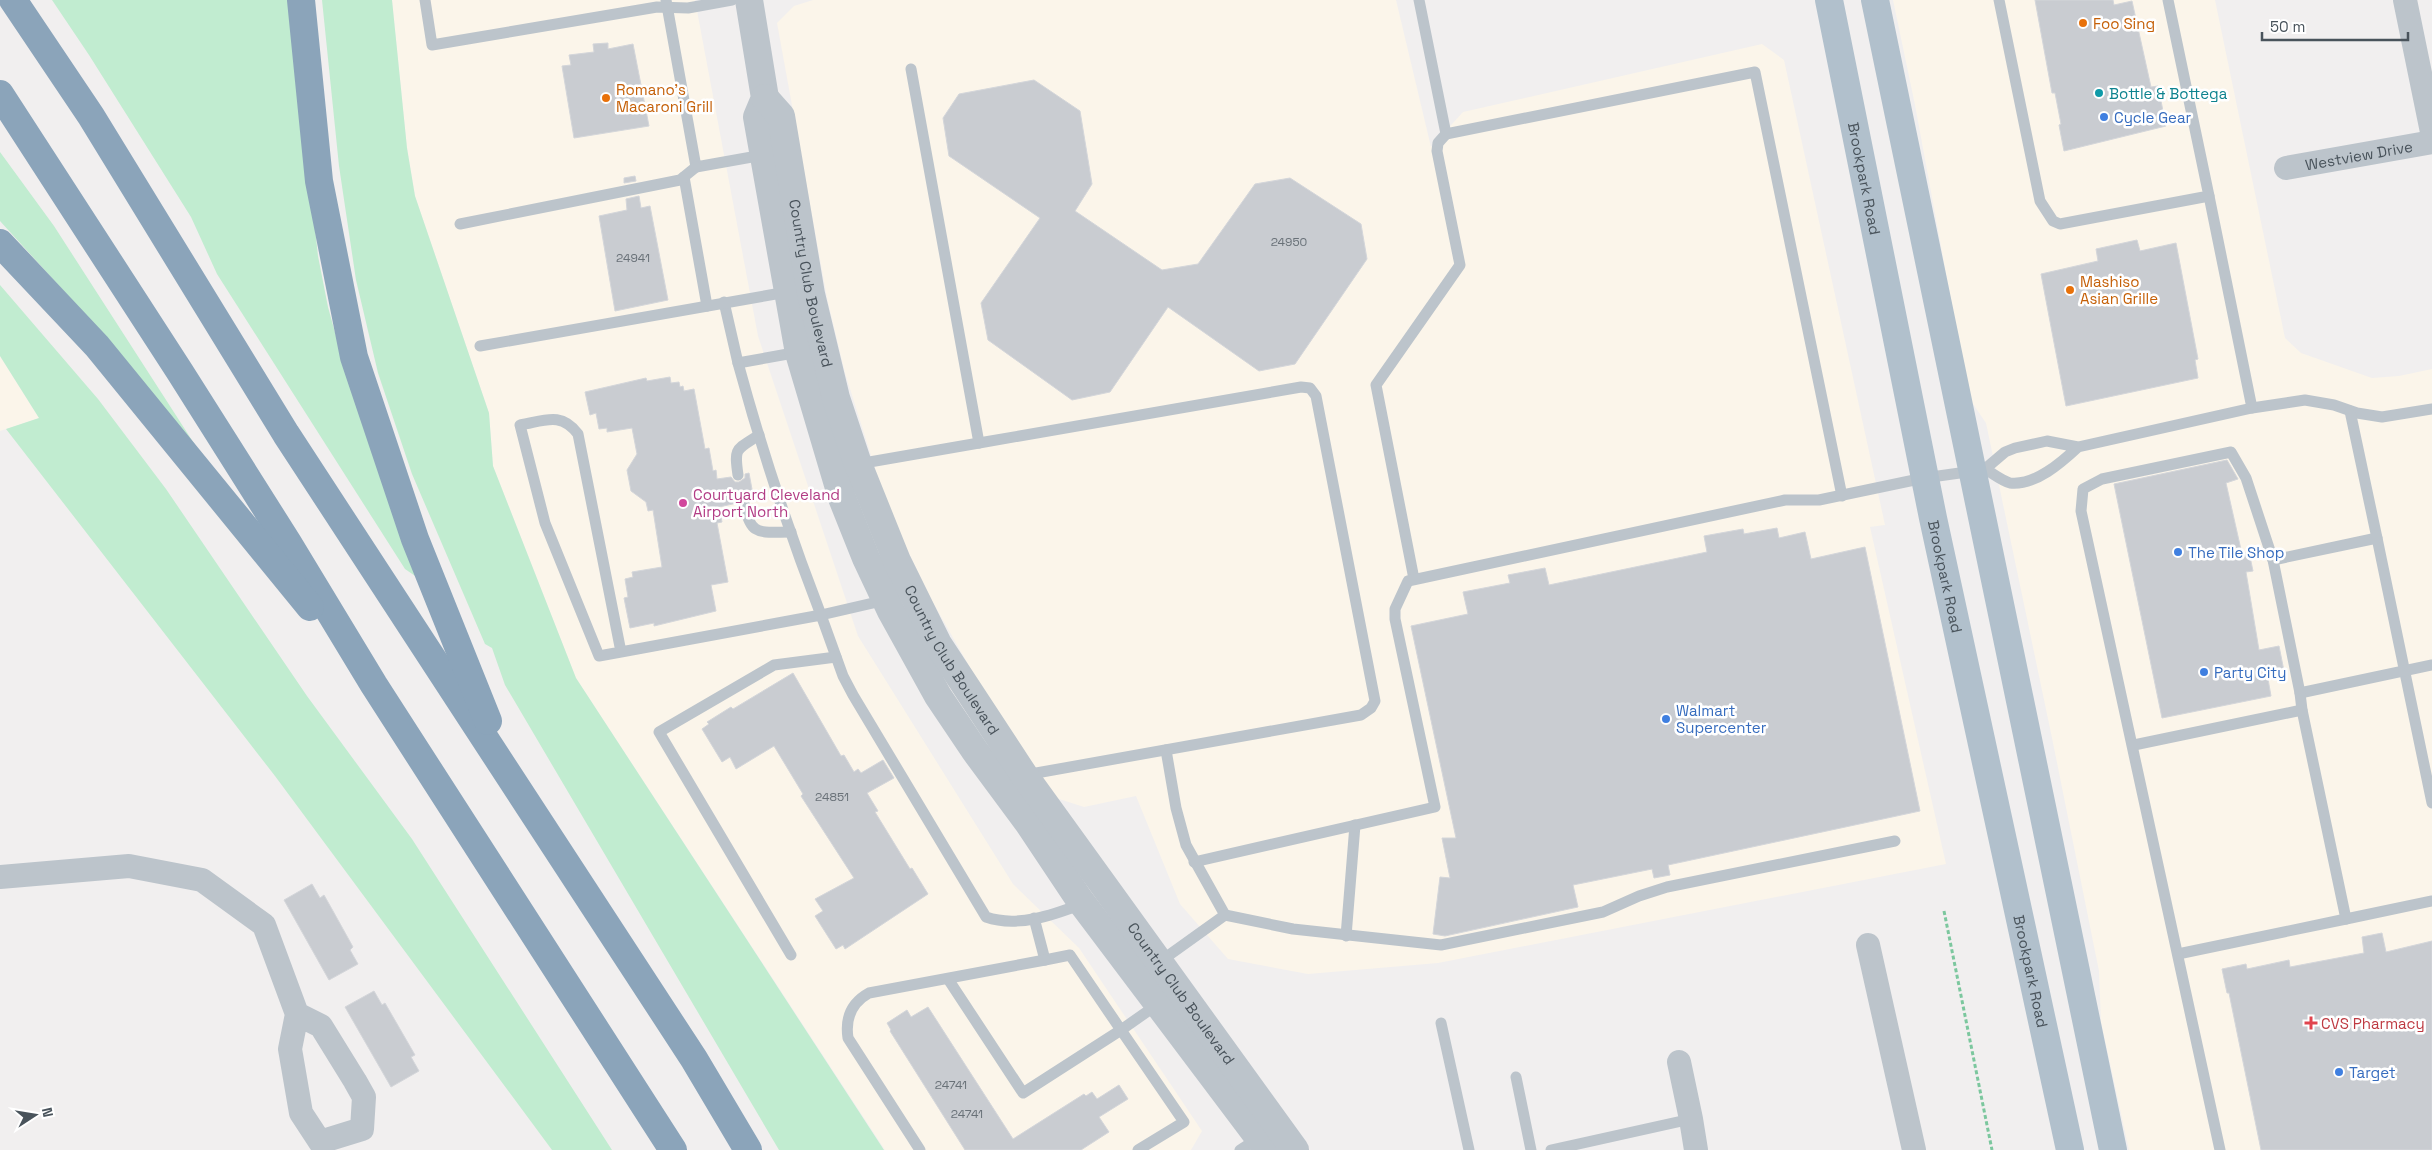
<svg xmlns="http://www.w3.org/2000/svg" width="2432" height="1150" font-family="'Space Grotesk',sans-serif">
	<style>
		.commercial { fill: #fbf5ea }
		.green { fill: #c1ecd0 }
		.building { fill: #c9ccd1; stroke: #d4d6da }
		.lines { fill: none; stroke-linecap: round; stroke-linejoin: round }
		.path { stroke: #7cc79e; stroke-width: 3; stroke-dasharray: 4 2.5; stroke-linecap: butt }
		.service { stroke: #bcc4cb; stroke-width: 11 }
		.minor { stroke: #bcc4cb; stroke-width: 24 }
		.tertiary { stroke: #bcc4cb; stroke-width: 28 }
		.primary { stroke: #b1c0cc; stroke-width: 28 }
		.motorway { stroke: #8ba4ba; stroke-width: 28 }
		.food-dot { fill: #e8710a; stroke: #fff; stroke-width: 2 }
		.culture-dot { fill: #0f9aa8; stroke: #fff; stroke-width: 2 }
		.shop-dot { fill: #3f7fe0; stroke: #fff; stroke-width: 2 }
		.hotel-dot { fill: #d1479c; stroke: #fff; stroke-width: 2 }
		.health-dot { fill: #e0444e; stroke: #fff; stroke-width: 2 }
		.labels { text-anchor: middle; dominant-baseline: central; stroke-width: 5; stroke-linejoin: round; paint-order: stroke }
		.number-label { font-size: 12px; fill: #697178 }
		.food-label { font-size: 15px; fill: #c56008; stroke: #fff; text-anchor: start }
		.culture-label { font-size: 15px; fill: #0d838f; stroke: #fff; text-anchor: start }
		.shop-label { font-size: 15px; fill: #366cbe; stroke: #fff; text-anchor: start }
		.street-label { font-size: 15px; fill: #49535b; stroke: #fff }
		.hotel-label { font-size: 15px; fill: #b23c85; stroke: #fff; text-anchor: start }
		.health-label { font-size: 15px; fill: #be3a42; stroke: #fff; text-anchor: start }
	</style>
	<rect width="100%" height="100%" fill="#f1efef"/>
	<g class="commercial">
		<path d="M392,0H695L758,336L858,636L1013,884L1079,948L1202,1131L1191,1150H885L576,678L493,466L489,413L415,196L407,148Z"/>
		<path d="M813,0H1396L1431,147L1463,112L1762,44L1784,60L1885,525L1870,527L1946,864L1438,963L1308,974L1228,959L1180,904L1136,796L1084,807L1056,798L989,701L931,599L888,509L845,373L827,298L777,23L794,6Z"/>
		<path d="M1893,0H2215L2285,338L2301,353L2372,378L2399,376L2432,369V1150H2129L2101,1022L2099,971L2052,738L1986,423L1969,398L1915,105Z"/>
		<path d="M0,356L39,418L0,431Z"/>
	</g>
	<g class="green">
		<path d="M52,0H290L318,256L328,307L347,376L421,580L405,569L217,274L191,217L89,55Z"/>
		<path d="M322,0H392L407,148L415,196L489,413L493,466L576,678L884,1150H779L505,685L492,648L485,644L412,474L378,373L356,280L339,166Z"/>
		<path d="M0,152L54,226L197,448L114,346L0,221Z"/>
		<path d="M0,285L98,399L166,489L307,696L412,839L612,1150H552L275,776L6,429L39,418L0,356Z"/>
	</g>
	<g class="building">
		<path d="M2035,0H2113L2114,5L2132,1L2151,87L2158,86L2166,126L2064,151L2059,125L2061,124L2055,93H2052Z"/>
		<path d="M608,43V49L633,44L649,126L574,138L562,66L571,65L569,55L594,52L593,44Z"/>
		<path d="M1034,80L1080,111L1092,184L1075,211L1162,270L1198,264L1255,184L1290,178L1361,224L1367,259L1295,364L1259,371L1168,307L1110,392L1072,400L988,340L981,303L1040,218L949,156L943,118L959,94Z"/>
		<path d="M635,176L636,181L624,183V178Z"/>
		<path d="M639,196L641,208L650,206L668,300L615,311L599,216L627,210L626,199Z"/>
		<path d="M2137,240L2140,251L2176,243L2198,359L2195,360L2198,378L2066,406L2041,274L2098,261L2096,249Z"/>
		<path d="M670,377L671,383L679,382L680,387L683,386L684,391L694,389L705,449L709,448L713,471L716,470L717,479L731,477L735,482H739L745,478V474L749,473L754,500H751L747,495H742L737,499V503L719,507L722,522L717,523L728,582L711,585L716,611L654,626V623L630,628L624,598L628,597L625,579L633,577L632,572L662,567L653,510L648,511L646,502L631,491L627,470L637,454L632,428L607,432V428L599,429L596,413L590,415L585,392L646,378L647,381Z"/>
		<path d="M2227,460L2238,479L2226,483L2242,554L2249,552L2253,571L2246,572L2259,650L2279,646L2285,676L2268,679L2271,696L2162,718L2114,484Z"/>
		<path d="M1777,528L1779,538L1805,532L1811,559L1865,547L1920,811L1668,865L1670,875L1654,878L1652,869L1573,885L1578,907L1445,936L1433,934L1440,877L1450,878L1442,838H1456L1411,626L1468,614L1463,592L1510,583L1508,575L1545,568L1549,585L1707,552L1704,536L1743,529L1744,534Z"/>
		<path d="M793,673L841,756L844,755L854,772L858,769L861,773L883,760L894,778L867,793L878,811L875,812L910,869L912,868L928,894L845,949L843,945L836,949L815,916L823,911L815,899L854,878L801,796L803,794L774,746L736,769L730,757L722,762L702,729L709,724L707,722L731,707L733,709Z"/>
		<path d="M312,884L320,898L324,895L333,911L353,947L350,950L358,964L329,980L284,900Z"/>
		<path d="M2382,933L2386,952L2432,941V1150H2261L2229,993H2227L2222,969L2246,964L2247,969L2289,960L2290,967L2364,953L2362,937Z"/>
		<path d="M374,991L382,1005L385,1003L415,1055L411,1057L419,1071L391,1087L345,1007Z"/>
		<path d="M928,1007L1013,1139L1084,1094L1086,1096L1092,1092L1097,1099L1119,1085L1128,1099L1099,1117L1109,1132L1081,1150H965L890,1031L891,1030L887,1023L907,1010L911,1017Z"/>
	</g>
	<g class="lines">
		<path class="path" d="M1944,911L1992,1150"/>
		<g class="service">
			<path d="M425,0L432,45L657,7L688,8L732,0"/>
			<path d="M666,0L696,167L763,155"/>
			<path d="M1419,0L1446,134L1755,72L1842,496"/>
			<path d="M1999,0L2040,201L2053,221L2060,224L2209,196L2168,0"/>
			<path d="M684,177L707,306"/>
			<path d="M460,224L680,180L696,167"/>
			<path d="M724,302L738,363L799,352"/>
			<path d="M480,346L787,292"/>
			<path d="M738,363C761,448 789,532 821,615L886,600"/>
			<path d="M2252,408L2305,400L2334,405L2357,413L2382,417L2432,409"/>
			<path d="M979,443L1301,387L1310,388L1316,396L1375,701L1371,708L1361,715L1025,775"/>
			<path d="M2078,447C2062,462 2035,486 2010,483C2002,481 1992,473 1985,469L2005,452L2015,448L2047,441L2078,447L2252,408L2209,196"/>
			<path d="M858,464L979,443L911,69"/>
			<path d="M738,475C734,447 736,450 759,435"/>
			<path d="M744,502C750,537 759,532 791,532"/>
			<path d="M2377,538L2432,803"/>
			<path d="M2273,560L2300,693L2432,665"/>
			<path d="M1414,579L1376,385L1460,265L1437,151L1438,143L1446,134"/>
			<path d="M621,652L599,656L545,523L520,425C544,421 561,411 578,434L621,652L821,615L843,676L853,695L986,917C1017,928 1053,915 1082,904"/>
			<path d="M2134,745L2302,710"/>
			<path d="M1194,862L1435,807L1395,619V609L1408,581L1785,500H1819L1924,478L1974,471"/>
			<path d="M1225,915L1293,929L1441,945L1603,912L1639,896L1667,887L1895,841"/>
			<path d="M1034,918L1045,960L1070,955L1121,1030L1158,1004"/>
			<path d="M2346,919L2432,901"/>
			<path d="M1346,936L1355,825"/>
			<path d="M2178,954L2346,919L2302,710L2300,693"/>
			<path d="M791,955L659,732L774,665L836,657"/>
			<path d="M1158,963L1225,915L1186,845L1176,808L1166,750"/>
			<path d="M948,979L1023,1093L1121,1030L1184,1122L1138,1150"/>
			<path d="M1441,1023L1469,1150"/>
			<path d="M1516,1077L1531,1150"/>
			<path d="M920,1150L848,1038C845,1018 851,1003 869,993L1045,960"/>
			<path d="M1240,1150L1260,1137"/>
			<path d="M1551,1150L1691,1119"/>
			<path d="M2220,1150L2081,511L2083,489L2102,479L2231,452L2246,478L2273,560L2377,538L2350,411"/>
		</g>
		<g class="minor">
			<path d="M2405,0L2432,132"/>
			<path id="s1" d="M2286,168L2432,142"/>
			<path d="M0,877L129,866L202,880L264,925L297,1014L290,1049L301,1113L320,1142L362,1129L364,1097L355,1081L321,1026L297,1014"/>
			<path d="M1868,945L1914,1150"/>
			<path d="M1679,1062L1691,1119L1696,1150"/>
		</g>
		<g class="tertiary">
			<path d="M749,0L765,98L757,117L799,353L842,498L866,558L891,611L938,696L975,751L1029,824L1079,899L1268,1150"/>
			<path id="s2" d="M765,98L781,116L811,294L836,398L858,464L897,561L938,644L1024,775L1295,1150"/>
		</g>
		<g class="primary">
			<path id="s3" d="M1829,0L1933,518L2070,1150"/>
			<path d="M1875,0L2113,1150"/>
		</g>
		<g class="motorway">
			<path d="M13,0L91,116L286,434L694,1059L748,1150"/>
			<path d="M301,0L319,181L354,357L415,539L488,721"/>
			<path d="M0,94L180,372L288,543L374,685L673,1150"/>
			<path d="M0,243L97,346L310,607"/>
		</g>
	</g>
	<g class="food-dot">
		<circle cx="2083" cy="23" r="5"/>
		<circle cx="606" cy="98" r="5"/>
		<circle cx="2070" cy="290" r="5"/>
	</g>
	<circle class="culture-dot" cx="2099" cy="93" r="5"/>
	<g class="shop-dot">
		<circle cx="2104" cy="117" r="5"/>
		<circle cx="2178" cy="552" r="5"/>
		<circle cx="2204" cy="672" r="5"/>
		<circle cx="1666" cy="719" r="5"/>
		<circle cx="2339" cy="1072" r="5"/>
	</g>
	<circle class="hotel-dot" cx="683" cy="503" r="5"/>
	<path class="health-dot" d="M2308.5 1015.5h5v5h5v5h-5v5h-5v-5h-5v-5h5z"/>
	<g class="labels">
		<g class="number-label">
			<text x="1289" y="242">24950</text>
			<text x="633" y="258">24941</text>
			<text x="832" y="797">24851</text>
			<text x="951" y="1085">24741</text>
			<text x="967" y="1114">24741</text>
		</g>
		<g class="food-label">
			<text x="2093" y="23">Foo Sing</text>
			<text x="616" y="89">Romano's<tspan x="616" dy="17">Macaroni Grill</tspan></text>
			<text x="2080" y="281">Mashiso<tspan x="2080" dy="17">Asian Grille</tspan></text>
		</g>
		<g class="culture-label">
			<text x="2109" y="93">Bottle &amp; Bottega</text>
		</g>
		<g class="shop-label">
			<text x="2114" y="117">Cycle Gear</text>
			<text x="2188" y="552">The Tile Shop</text>
			<text x="2214" y="672">Party City</text>
			<text x="1676" y="710">Walmart<tspan x="1676" dy="17">Supercenter</tspan></text>
			<text x="2349" y="1072">Target</text>
		</g>
		<g class="street-label">
			<text stroke="none"><textPath href="#s1" startOffset="74">Westview Drive</textPath></text>
			<text stroke="none"><textPath href="#s3" startOffset="182">Brookpark Road</textPath></text>
			<text stroke="none"><textPath href="#s2" startOffset="194">Country Club Boulevard</textPath></text>
			<text stroke="none"><textPath href="#s3" startOffset="588">Brookpark Road</textPath></text>
			<text stroke="none"><textPath href="#s2" startOffset="599">Country Club Boulevard</textPath></text>
			<text stroke="none"><textPath href="#s3" startOffset="992">Brookpark Road</textPath></text>
			<text stroke="none"><textPath href="#s2" startOffset="1004">Country Club Boulevard</textPath></text>
		</g>
		<g class="hotel-label">
			<text x="693" y="494">Courtyard Cleveland<tspan x="693" dy="17">Airport North</tspan></text>
		</g>
		<g class="health-label">
			<text x="2321" y="1023">CVS Pharmacy</text>
		</g>
	</g>
	<g transform="translate(35 1115) rotate(78)" stroke="#ffffff" stroke-width="4" paint-order="stroke">
	<path d="M0-4L9 19L0 12L-9 19Z" fill="#49535b"/>
	<text y="-8" font-size="14" font-weight="bold" text-anchor="middle" fill="#49535b">N</text>
	</g>
	<path d="M2262 32v8h146v-8" fill="none" stroke="#49535b" stroke-width="2.5"/>
	<text x="2270" y="32" font-size="15" fill="#49535b" stroke="#ffffff" stroke-width="4" paint-order="stroke">50 m</text>
</svg>
